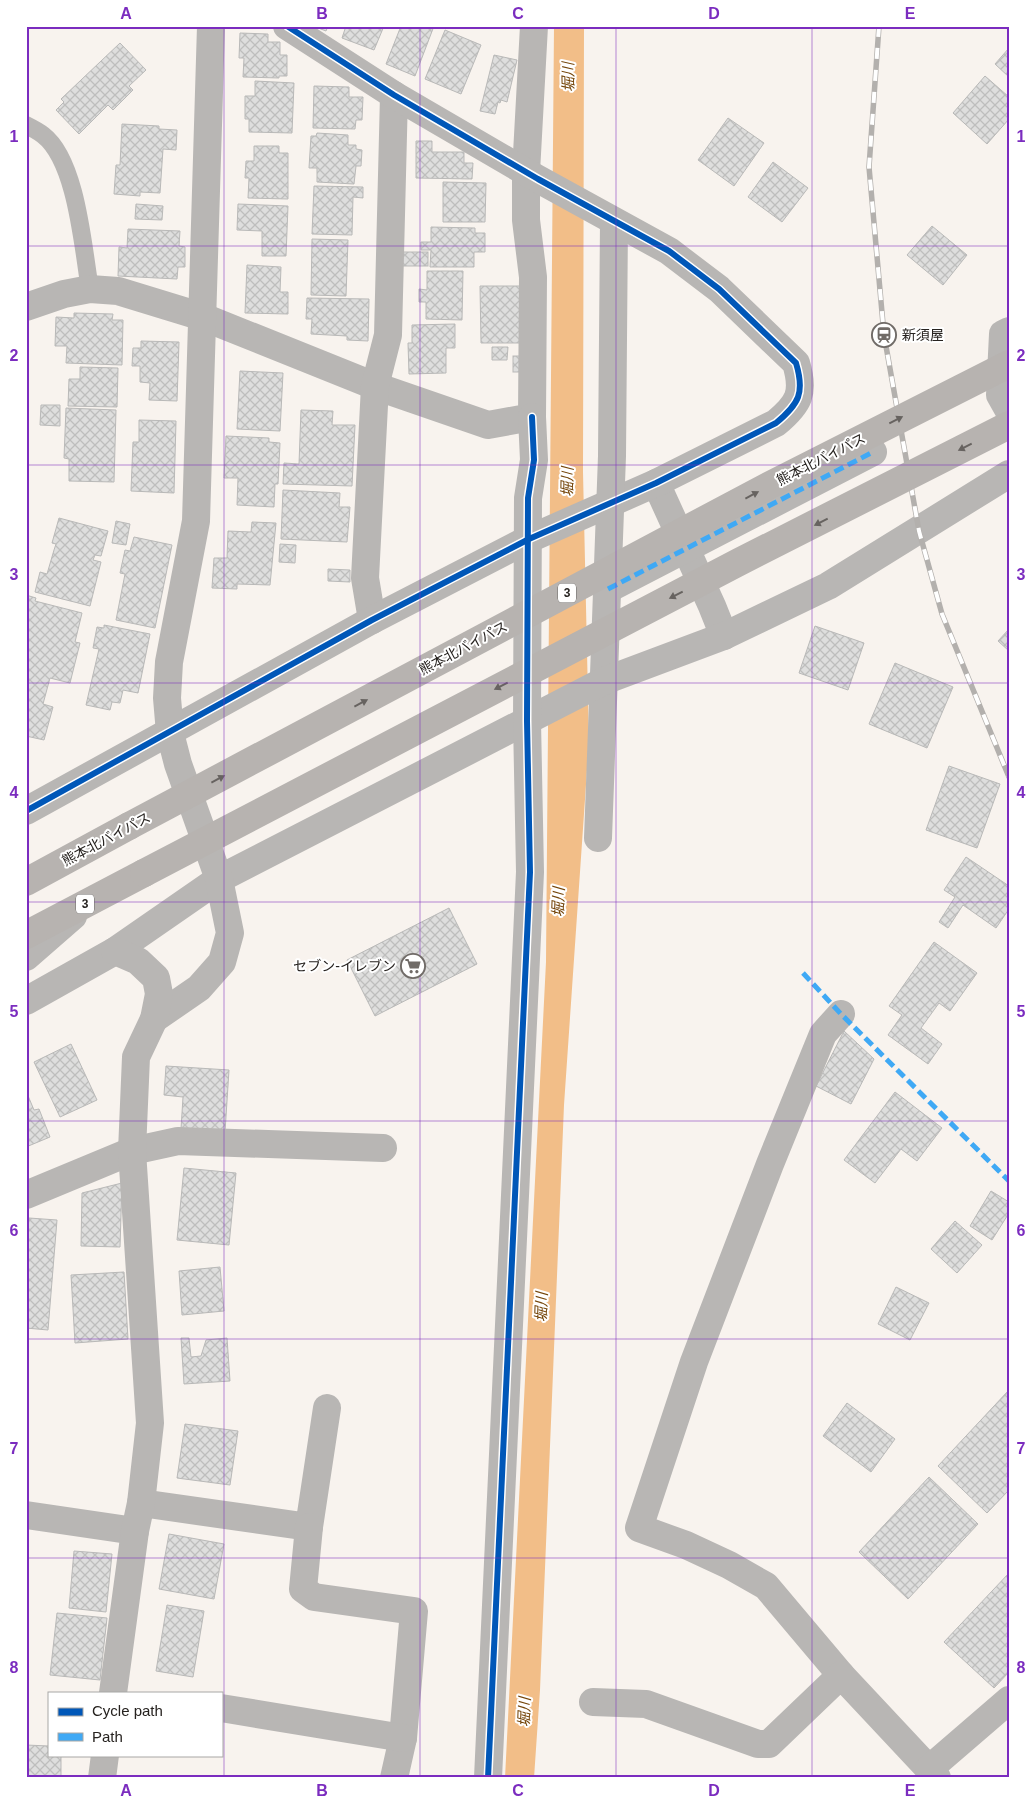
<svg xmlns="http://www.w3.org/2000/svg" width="1035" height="1804" font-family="Helvetica,'Noto Sans JP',sans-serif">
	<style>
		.water { fill: #f2be88 }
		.building { fill: url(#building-cross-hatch); stroke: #b9b9b8 }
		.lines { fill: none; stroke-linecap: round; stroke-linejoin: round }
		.lane { stroke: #b8b6b4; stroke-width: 18 }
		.street { stroke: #b8b6b4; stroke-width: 28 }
		.highway { stroke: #b7b3b0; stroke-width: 28 }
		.rail-casing { stroke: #b3b0ad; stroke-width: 5.5 }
		.rail { stroke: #fff; stroke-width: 4; stroke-dasharray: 11; stroke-linecap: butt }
		.highway-bridge { stroke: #b7b3b0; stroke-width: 28 }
		.quiet { stroke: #3fa9f5; stroke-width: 5; stroke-dasharray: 10 5; stroke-linecap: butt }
		.cycleway-casing { stroke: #fff; stroke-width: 9 }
		.cycleway { stroke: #0057b8; stroke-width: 6 }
		.oneway { fill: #676360 }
		.grid { fill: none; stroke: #7b2cbf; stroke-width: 1; stroke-opacity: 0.55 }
		.labels { text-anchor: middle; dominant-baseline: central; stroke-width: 4; stroke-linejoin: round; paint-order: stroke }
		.shield { fill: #fff; stroke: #676462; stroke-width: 1 }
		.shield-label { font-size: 12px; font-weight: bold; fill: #26221f }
		.poi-label { font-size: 14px; fill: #26221f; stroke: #fff; text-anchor: start }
		.street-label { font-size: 14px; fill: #26221f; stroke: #fff }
		.water-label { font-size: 15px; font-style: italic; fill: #744509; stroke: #fff }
		.neatline { fill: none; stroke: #7b2cbf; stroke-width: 2 }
		.grid-label { font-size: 16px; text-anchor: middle; font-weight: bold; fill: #7b2cbf }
	</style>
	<defs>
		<pattern id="building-cross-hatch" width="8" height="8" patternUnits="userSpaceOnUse" patternTransform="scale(1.25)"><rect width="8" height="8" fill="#dededd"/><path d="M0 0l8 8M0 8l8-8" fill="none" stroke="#bebebd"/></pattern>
	</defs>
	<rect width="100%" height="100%" fill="#f8f3ee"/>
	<path class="water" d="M554,26H584L583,472L589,741L564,1105L540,1690L534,1778H505L546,962Z"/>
	<g class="building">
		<path d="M313,26H328L326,31Z"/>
		<path d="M346,26H384L374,50L342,38Z"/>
		<path d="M401,26H434L415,76L386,64Z"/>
		<path d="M445,30L481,45L461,94L425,79Z"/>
		<path d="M240,33L268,34V42H280V55H287V76H279V78L243,77L244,58H239Z"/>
		<path d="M120,43L146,70L129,86L133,90L113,110L108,105L79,134L56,110L64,102L61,99Z"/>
		<path d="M1009,48V77L995,64Z"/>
		<path d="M494,55L517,60L507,102L501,100L500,103L498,102L495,114L480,111Z"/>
		<path d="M985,76L1009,97V119L987,144L953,113Z"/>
		<path d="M255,81L294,83L292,133L249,132V119H245V96H255Z"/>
		<path d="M314,86L349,87V97H363L362,120H356L355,129L313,128Z"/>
		<path d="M728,118L764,143L734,186L698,160Z"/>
		<path d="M122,124L159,126V129L177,130L176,150L163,149L160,193L140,192V196L114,194L116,165H120Z"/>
		<path d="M317,133L348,135V145H356V149L362,150L361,166H356L354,184L317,182V168H309L311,136H316Z"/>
		<path d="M416,141H432V152H464V163H473L472,179L416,178Z"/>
		<path d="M254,146H279V153H288V199L248,198L249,178H245L246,161H254Z"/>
		<path d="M773,162L808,188L782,222L748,197Z"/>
		<path d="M443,182L486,183L485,222H443Z"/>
		<path d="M314,186L363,187V198L353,197L352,235L312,234Z"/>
		<path d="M136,204L163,206L162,220L135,219Z"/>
		<path d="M238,204L288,206L286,256H262V231L237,230Z"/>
		<path d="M932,226L967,255L943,285L907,255Z"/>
		<path d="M431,227L475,228V233H485V252H474V267H430L431,250H421V242H431Z"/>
		<path d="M128,229L180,231L179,246L185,247V267H178L177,279L118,276L119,247L127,248Z"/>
		<path d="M312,239L348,240L346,296L311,295Z"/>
		<rect x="400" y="252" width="28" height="14"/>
		<path d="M247,265L281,267L280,292H288V314L245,313Z"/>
		<path d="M427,271H463L462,320L426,319V302H419V289L427,290Z"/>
		<path d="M480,286H521L522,343H481Z"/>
		<path d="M307,298L369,299L368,341L347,340V336L311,334L312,319H306Z"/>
		<path d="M74,313L113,314L112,320H123L122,365L66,363L67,346H55L56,317L74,318Z"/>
		<path d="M455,324V348H446V373L409,374L408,343H412V325Z"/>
		<path d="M141,341L179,342L177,401L149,400L150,383L140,382V366H132L133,348H141Z"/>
		<path d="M492,347H508L507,360H492Z"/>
		<rect x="513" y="356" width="8" height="16"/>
		<path d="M80,367L118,368L117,407L68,406L69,379H80Z"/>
		<path d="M240,371L283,373L280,431L237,429Z"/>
		<path d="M41,405H60V426L40,425Z"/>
		<path d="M66,408L116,410L114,482L69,481V459L64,458Z"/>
		<path d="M301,410L333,411L332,425H355L352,486L283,484L284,463L299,464Z"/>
		<path d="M139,420L176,421L174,493L131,491L133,442H139Z"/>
		<path d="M226,436L269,438V442L280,443L278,484H275L274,507L237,505L238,478H224Z"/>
		<path d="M283,490L340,493L339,507H350L347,542L281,539Z"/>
		<path d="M59,518L108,531L101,556L95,555L93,560L101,562L90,606L35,592L40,572L47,574L54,550L56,544L52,543Z"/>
		<path d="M116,521L130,524L126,545L112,543Z"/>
		<path d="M252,522L276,523L270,585L237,584V589L212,588L214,558H227L228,531L251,532Z"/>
		<path d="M134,537L172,545L155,628L116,620L125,574L120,573L125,550L130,551Z"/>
		<path d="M280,544L296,545L295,563L279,562Z"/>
		<path d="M328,569L350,570V582L328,581Z"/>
		<path d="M26,595L36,598L35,601L82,613L75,642L80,643L70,683L50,678L43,704L53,707L44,740L26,736Z"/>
		<path d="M104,625L150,634L138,693L123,690L120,703L112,702L110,710L86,705L99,649L93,648L97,627L104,628Z"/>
		<path d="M815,626L864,643L848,690L799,673Z"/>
		<path d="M1009,629V651L998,641Z"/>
		<path d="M895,663L953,687L927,748L869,724Z"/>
		<path d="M949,766L1000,784L977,848L926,830Z"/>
		<path d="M966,857L1009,886V909L996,928L963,905L948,928L939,922L955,897L944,890Z"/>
		<path d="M449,908L477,964L375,1016L347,960Z"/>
		<path d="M934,942L977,973L950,1011L939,1003L921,1028L942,1044L928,1064L888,1035L902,1015L889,1006Z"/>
		<path d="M844,1031L874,1059L851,1104L816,1086Z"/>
		<path d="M71,1044L97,1100L60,1117L34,1062Z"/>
		<path d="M166,1066L229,1070L225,1132L181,1129L183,1097L164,1095Z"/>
		<path d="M26,1091L34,1110L39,1109L50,1137L26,1147Z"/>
		<path d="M895,1092L942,1128L917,1161L901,1149L875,1183L844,1160Z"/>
		<path d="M184,1168L236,1173L229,1245L177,1240Z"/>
		<path d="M122,1183L120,1247L81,1246L82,1193Z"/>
		<path d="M991,1191L1009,1202V1213L992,1240L970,1226Z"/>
		<path d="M29,1218L57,1220L48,1330L26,1328V1230H28Z"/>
		<path d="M955,1221L982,1245L957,1273L931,1249Z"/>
		<path d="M220,1267L224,1311L182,1315L179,1271Z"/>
		<path d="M124,1272L128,1339L75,1343L71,1275Z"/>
		<path d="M896,1287L929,1303L910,1340L878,1324Z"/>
		<path d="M181,1338H189L191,1357L201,1356L206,1340L227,1338L230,1381L184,1384Z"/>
		<path d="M1008,1391L1009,1490L987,1513L938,1466Z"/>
		<path d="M847,1403L895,1439L871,1472L823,1436Z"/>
		<path d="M185,1424L238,1431L230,1485L177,1478Z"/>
		<path d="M929,1477L978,1524L908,1599L859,1552Z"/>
		<path d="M169,1534L224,1544L214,1599L159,1589Z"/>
		<path d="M74,1551L112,1554L106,1612L69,1608Z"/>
		<path d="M1009,1573V1672L994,1688L944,1642Z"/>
		<path d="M167,1605L204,1611L193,1677L156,1671Z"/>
		<path d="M57,1613L107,1618L100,1680L50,1675Z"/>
		<path d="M26,1745L49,1746V1755H61V1778H26Z"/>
	</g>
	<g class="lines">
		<path class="lane" d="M26,125C32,128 38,131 43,135C77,161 83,249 90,289"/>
		<g class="street">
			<path d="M26,307L64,294L90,289L118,291L203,317L375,386L488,425L532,417L533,277L526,220V172L534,26"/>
			<path d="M1009,331L1003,334L1000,395L1009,411"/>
			<path d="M656,483L712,606L724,636"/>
			<path d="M608,589L873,452"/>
			<path d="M372,620L365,578L375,386L388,335L394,95"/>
			<path d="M26,811L372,620L529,539L656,483L776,423C799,404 805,393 796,363L719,289L669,251L538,179L394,95L287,26"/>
			<path d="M598,838L612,456L614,222"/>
			<path d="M26,957L73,916"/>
			<path d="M26,1001L115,951L219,879L604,681L724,636L828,586L1009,474"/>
			<path d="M841,1014L823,1034L770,1164L694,1362L639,1528L686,1545L729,1565L766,1586L841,1675"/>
			<path d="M154,1019L199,988L222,962L230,933L219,879L178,764L170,733L167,698L169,662L196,521L211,26"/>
			<path d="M26,1195L132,1151L178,1141L383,1148"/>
			<path d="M141,1503L309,1527L327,1408"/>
			<path d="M26,1515L135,1531"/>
			<path d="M309,1527L303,1589L314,1597L414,1611L403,1738L394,1778"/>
			<path d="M113,1693L135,1531L141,1503L150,1423L132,1151L136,1057L154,1019L159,994L156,978L138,961L115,951"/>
			<path d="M593,1702L646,1704L758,1744H769L841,1675L929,1769"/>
			<path d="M221,1708L403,1738"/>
			<path d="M102,1778L105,1755"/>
			<path d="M488,1778L530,872L527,721L528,498L534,460L532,417"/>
			<path d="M937,1778L929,1769L1009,1700"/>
		</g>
		<g class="highway">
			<path d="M26,882L129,826"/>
			<path d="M26,935L144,873"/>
		</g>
		<defs>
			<path id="rail" d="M879,26L869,167L884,335L919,531L942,614L1009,777"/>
		</defs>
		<use href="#rail" class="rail-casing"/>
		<use href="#rail" class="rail"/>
		<g class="highway-bridge">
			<path d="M129,826L770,485L1009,364"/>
			<path d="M144,873L739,562L1009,425"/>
		</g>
		<g class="quiet">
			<path d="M608,589L873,452"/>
			<path d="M803,973L841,1014L1009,1181"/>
		</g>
		<defs>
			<g id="cycleway">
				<path d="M26,811L372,620L529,539L656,483L776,423C799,404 805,393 796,363L719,289L669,251L538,179L394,95L287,26"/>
				<path d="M488,1778L530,872L527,721L528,498L534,460L532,417"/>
			</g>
		</defs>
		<use href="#cycleway" class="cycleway-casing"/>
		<use href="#cycleway" class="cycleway"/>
	</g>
	<defs><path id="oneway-solid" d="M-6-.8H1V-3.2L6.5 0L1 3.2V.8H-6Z" transform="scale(1.25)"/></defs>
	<g class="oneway">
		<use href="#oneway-solid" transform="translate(896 420) rotate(-27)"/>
		<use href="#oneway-solid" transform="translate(965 447) rotate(153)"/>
		<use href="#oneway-solid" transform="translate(752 495) rotate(-28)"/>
		<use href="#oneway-solid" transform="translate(821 522) rotate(153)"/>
		<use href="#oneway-solid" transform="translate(676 595) rotate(153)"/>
		<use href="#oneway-solid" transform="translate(501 686) rotate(153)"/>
		<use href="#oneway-solid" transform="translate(361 703) rotate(-28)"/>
		<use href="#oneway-solid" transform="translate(218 779) rotate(-28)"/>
	</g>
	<path class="grid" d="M224,26V1778M420,26V1778M616,26V1778M812,26V1778M26,246H1009M26,465H1009M26,683H1009M26,902H1009M26,1121H1009M26,1339H1009M26,1558H1009"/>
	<defs>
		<symbol id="station-ring" viewBox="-11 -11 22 22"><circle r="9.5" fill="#fff" stroke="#706b67" stroke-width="1.5"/><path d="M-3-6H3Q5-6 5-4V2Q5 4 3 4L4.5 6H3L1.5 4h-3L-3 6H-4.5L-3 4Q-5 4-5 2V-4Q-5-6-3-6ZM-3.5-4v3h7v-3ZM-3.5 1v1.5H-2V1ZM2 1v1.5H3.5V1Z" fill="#706b67"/></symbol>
		<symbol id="supermarket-ring" viewBox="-11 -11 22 22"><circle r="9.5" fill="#fff" stroke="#706b67" stroke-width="1.5"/><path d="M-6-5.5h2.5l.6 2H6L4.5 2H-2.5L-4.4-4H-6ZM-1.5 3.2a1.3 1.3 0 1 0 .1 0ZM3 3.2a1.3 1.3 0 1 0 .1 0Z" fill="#706b67"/></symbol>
	</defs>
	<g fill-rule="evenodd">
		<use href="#station-ring" x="870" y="321" width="28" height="28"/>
		<use href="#supermarket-ring" x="399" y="952" width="28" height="28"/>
	</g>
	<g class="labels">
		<g class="shield">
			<rect x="558" y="583.5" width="18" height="19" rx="4"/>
			<rect x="76" y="894.5" width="18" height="19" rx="4"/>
		</g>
		<g class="shield-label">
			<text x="567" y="593">3</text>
			<text x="85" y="904">3</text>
		</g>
		<g class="poi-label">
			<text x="902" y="335">新須屋</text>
			<text x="396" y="966" text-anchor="end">セブン-イレブン</text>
		</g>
		<g class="street-label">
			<text transform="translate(821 459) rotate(-27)">熊本北バイパス</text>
			<text transform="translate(463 648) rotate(-28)">熊本北バイパス</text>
			<text transform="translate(106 839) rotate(-28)">熊本北バイパス</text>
		</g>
		<g class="water-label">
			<text transform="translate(568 77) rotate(-91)">堀川</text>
			<text transform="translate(567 482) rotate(-89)">堀川</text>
			<text transform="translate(558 902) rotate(-88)">堀川</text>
			<text transform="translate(541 1307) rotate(-88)">堀川</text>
			<text transform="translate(524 1712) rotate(-88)">堀川</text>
		</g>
	</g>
	<rect width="1035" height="1804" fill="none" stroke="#ffffff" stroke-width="55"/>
	<rect x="48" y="1692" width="175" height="65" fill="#ffffff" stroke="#a8a7a5"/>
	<rect x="58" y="1708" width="25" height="8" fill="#0057b8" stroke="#a8a7a5"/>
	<text x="92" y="1716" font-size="15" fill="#26221f">Cycle path</text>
	<rect x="58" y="1733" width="25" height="8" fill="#3fa9f5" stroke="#a8a7a5"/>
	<text x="92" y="1742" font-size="15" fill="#26221f">Path</text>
	<rect x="28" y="28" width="980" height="1748" class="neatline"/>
	<g class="grid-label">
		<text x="126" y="19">A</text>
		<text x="322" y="19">B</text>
		<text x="518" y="19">C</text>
		<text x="714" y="19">D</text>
		<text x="910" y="19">E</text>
		<text x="14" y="142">1</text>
		<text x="1021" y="142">1</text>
		<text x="14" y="361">2</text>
		<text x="1021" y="361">2</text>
		<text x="14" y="580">3</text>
		<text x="1021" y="580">3</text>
		<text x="14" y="798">4</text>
		<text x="1021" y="798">4</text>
		<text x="14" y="1017">5</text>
		<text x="1021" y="1017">5</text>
		<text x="14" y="1236">6</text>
		<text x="1021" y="1236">6</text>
		<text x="14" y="1454">7</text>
		<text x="1021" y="1454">7</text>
		<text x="14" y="1673">8</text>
		<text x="1021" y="1673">8</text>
		<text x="126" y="1796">A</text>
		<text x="322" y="1796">B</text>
		<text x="518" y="1796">C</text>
		<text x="714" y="1796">D</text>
		<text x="910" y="1796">E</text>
	</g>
</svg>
